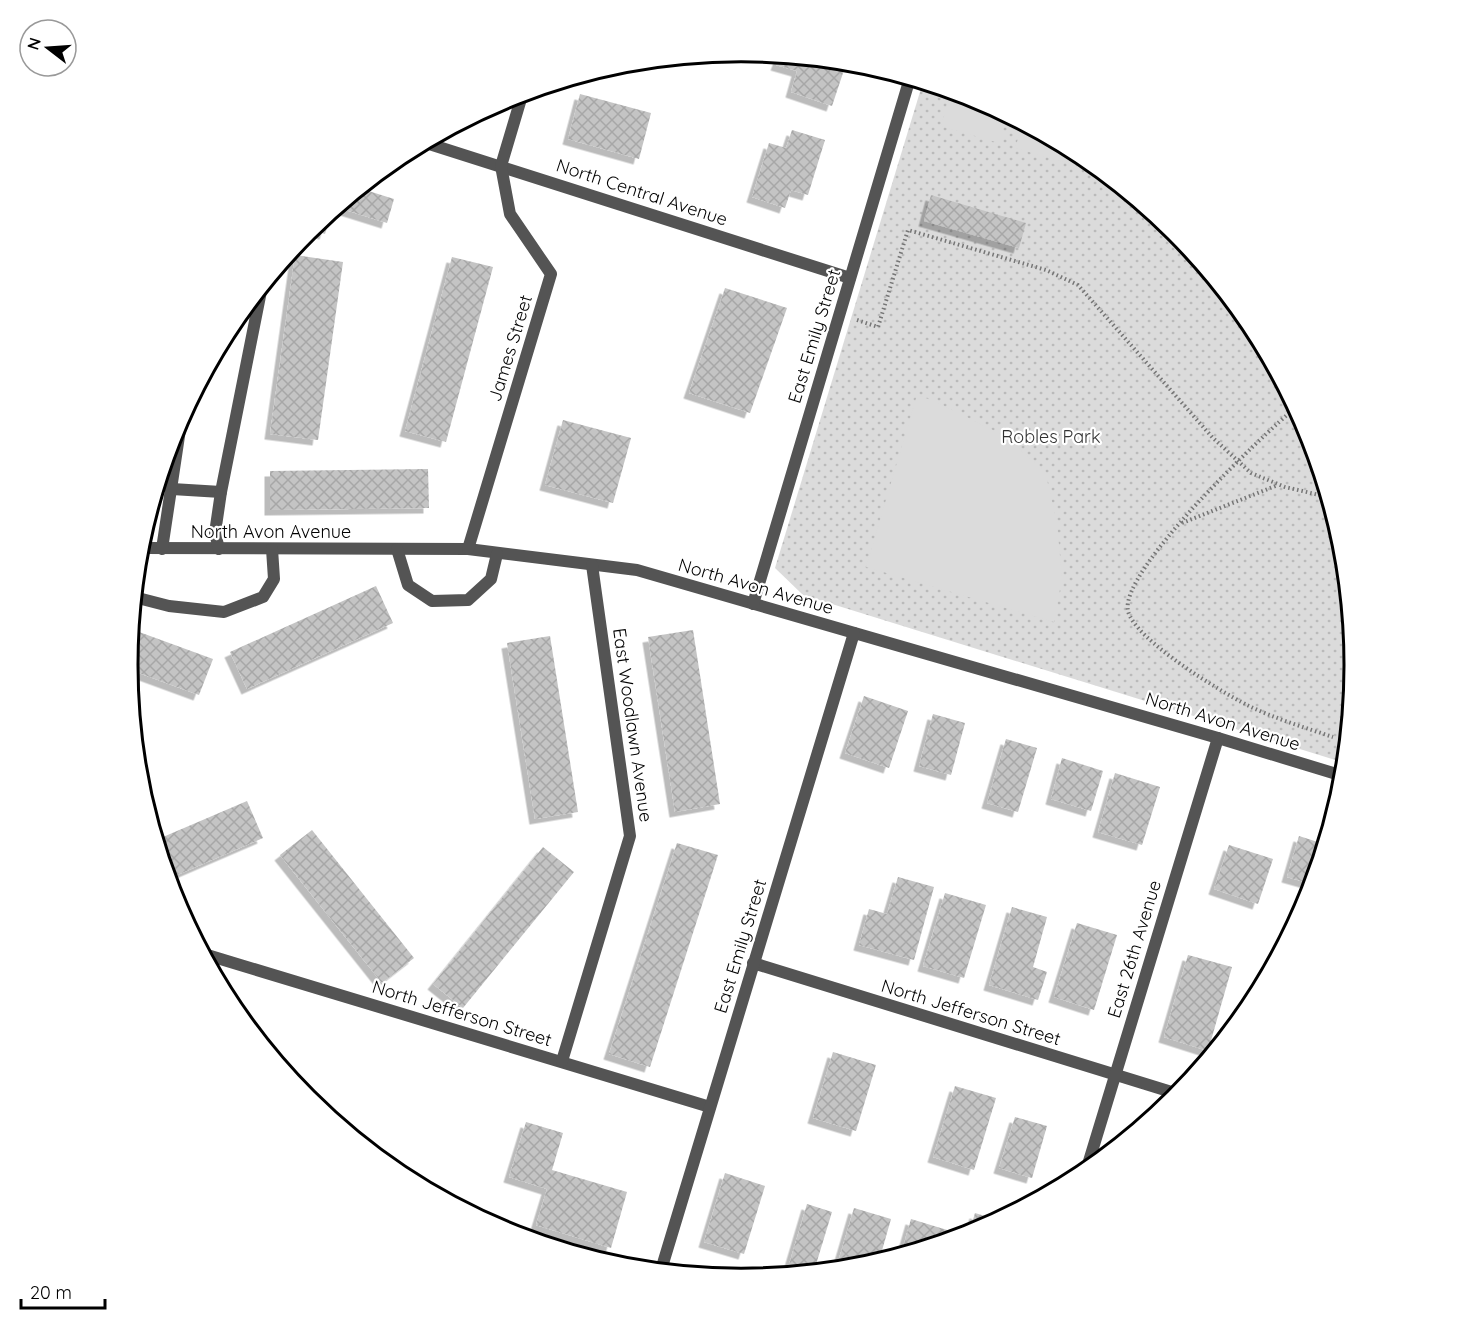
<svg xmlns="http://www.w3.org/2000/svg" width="1482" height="1329" font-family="Quicksand,sans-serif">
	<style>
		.grass { fill: url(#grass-dots) }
		.garden { fill: #dbdbdb }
		.building { fill: url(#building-cross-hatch); filter: url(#shadow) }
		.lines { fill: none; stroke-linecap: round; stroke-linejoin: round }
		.path { stroke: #767676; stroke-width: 4; stroke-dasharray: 1.5 3; stroke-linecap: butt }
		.lane { stroke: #545454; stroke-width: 12 }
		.street { stroke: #545454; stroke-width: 12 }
		.labels { text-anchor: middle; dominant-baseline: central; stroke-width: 4.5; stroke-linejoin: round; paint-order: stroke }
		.street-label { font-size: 18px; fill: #000; stroke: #fff }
		.park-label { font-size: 18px; fill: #323232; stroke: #fff }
		.rim { fill: none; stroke: #000; stroke-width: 3 }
	</style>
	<defs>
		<pattern id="grass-dots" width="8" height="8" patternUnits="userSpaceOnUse" patternTransform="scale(1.5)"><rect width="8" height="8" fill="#dbdbdb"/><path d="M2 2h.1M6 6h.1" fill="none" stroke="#bababa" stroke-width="1.8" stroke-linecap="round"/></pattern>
		<pattern id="building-cross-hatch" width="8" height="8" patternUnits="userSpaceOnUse" patternTransform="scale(1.5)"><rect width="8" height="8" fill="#c4c4c4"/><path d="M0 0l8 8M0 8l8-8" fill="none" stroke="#a7a7a7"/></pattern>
		<filter id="shadow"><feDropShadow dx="-5.5" dy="5.5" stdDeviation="0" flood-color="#0004"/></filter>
	</defs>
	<rect width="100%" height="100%" fill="#fff"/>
	<path class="grass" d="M923,82L976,98L1082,155L1175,231L1251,324L1308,430L1343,545L1354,665L1345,763L803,595L775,568Z"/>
	<g class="garden">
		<path d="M951,90L976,98L1007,115L999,143L941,126Z"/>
		<path d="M1023,123L1078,152L1074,165L1015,148Z"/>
		<path d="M917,395L934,401L1003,435L1045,471L1057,523L1062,578L1054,622L866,567Z"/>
	</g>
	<g class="building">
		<path d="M780,55L847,61L832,106L791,92L797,71L776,65Z"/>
		<path d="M580,94L651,113L639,159L568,139Z"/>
		<path d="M792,130L825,140L808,195L791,190L785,208L752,197L769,143L786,148Z"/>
		<path d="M359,188L394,199L387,223L336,207Z"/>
		<path d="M931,195L1026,223L1019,248L924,221Z"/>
		<path d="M333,209L325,234L309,229Z"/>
		<path d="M295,255L343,262L318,440L270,434Z"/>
		<path d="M452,257L493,267L446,442L405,431Z"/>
		<path d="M725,288L787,308L750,413L689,393Z"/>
		<path d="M563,420L631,438L613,503L545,485Z"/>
		<path d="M428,469L429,508L270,510V471Z"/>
		<path d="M376,586L393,623L247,689L230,652Z"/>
		<path d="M131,629L213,659L199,695L128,669Z"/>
		<path d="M693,630L720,804L675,812L648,637Z"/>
		<path d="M550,636L578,812L535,819L507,643Z"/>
		<path d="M864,696L908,711L889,768L845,753Z"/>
		<path d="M933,714L965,723L951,775L919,766Z"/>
		<path d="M1006,739L1037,748L1018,812L987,803Z"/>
		<path d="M1062,758L1103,771L1091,811L1051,799Z"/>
		<path d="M1115,773L1160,787L1142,845L1098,832Z"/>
		<path d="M247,801L263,838L168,879L156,840Z"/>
		<path d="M312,830L414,958L382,983L280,855Z"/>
		<path d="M1299,836L1324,844L1312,884L1287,877Z"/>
		<path d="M677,843L718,855L650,1067L609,1054Z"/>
		<path d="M1229,845L1273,859L1258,904L1214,889Z"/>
		<path d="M543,847L574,872L463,1008L433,984Z"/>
		<path d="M898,877L934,887L914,960L859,945L869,909L887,914Z"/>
		<path d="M945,893L986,905L964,978L923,966Z"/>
		<path d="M1012,907L1047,917L1033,967L1047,972L1038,1000L989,985Z"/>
		<path d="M1077,923L1117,935L1094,1010L1054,997Z"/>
		<path d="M1188,955L1232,967L1208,1051L1164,1037Z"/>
		<path d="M833,1052L876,1065L856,1131L813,1118Z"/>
		<path d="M955,1086L996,1098L974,1170L933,1157Z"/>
		<path d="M1015,1117L1047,1126L1032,1178L999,1168Z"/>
		<path d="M526,1122L563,1133L552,1170L627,1192L611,1248L536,1225L547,1189L509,1177Z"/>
		<path d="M725,1173L765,1186L744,1254L704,1242Z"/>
		<path d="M807,1204L832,1212L814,1271L800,1272L788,1268Z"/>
		<path d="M854,1208L891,1219L879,1261L860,1266L836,1269Z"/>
		<path d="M975,1213L998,1220L969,1233Z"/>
		<path d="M911,1219L957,1233L955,1238L901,1254Z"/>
	</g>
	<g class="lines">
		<g class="path">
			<path d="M857,320L878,327L908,230L1046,270L1078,285L1213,438L1251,473L1285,487L1328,497"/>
			<path d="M1296,407C1263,435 1119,571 1128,611C1135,640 1220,691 1247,705C1273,718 1306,728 1333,737"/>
			<path d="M1182,523L1278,485"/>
		</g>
		<g class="lane">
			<path d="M172,489L221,492"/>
			<path d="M139,548L468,549L637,570L1218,738L1343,776"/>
			<path d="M219,549L215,533L221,492L262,286"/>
			<path d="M397,549L408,585L432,601L468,600L491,579L497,554"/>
			<path d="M134,597L169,606L224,612L263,597L274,579L272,549"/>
		</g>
		<g class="street">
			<path d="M423,142L850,278"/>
			<path d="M162,549L182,416"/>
			<path d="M468,549L551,274L510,214L501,166L523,92"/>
			<path d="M753,604L910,78"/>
			<path d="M204,954L710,1107"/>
			<path d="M753,963L1178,1094"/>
			<path d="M562,1061L630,836L592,565"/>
			<path d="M1086,1171L1218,738"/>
			<path d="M661,1270L854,633"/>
		</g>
	</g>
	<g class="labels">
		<g class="street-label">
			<text transform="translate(642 192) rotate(18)">North Central Avenue</text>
			<text transform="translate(814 336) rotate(-73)">East Emily Street</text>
			<text transform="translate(510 348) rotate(-73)">James Street</text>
			<text x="271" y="531">North Avon Avenue</text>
			<text transform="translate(756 586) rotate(16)">North Avon Avenue</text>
			<text transform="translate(1223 721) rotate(17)">North Avon Avenue</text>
			<text transform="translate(633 725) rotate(82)">East Woodlawn Avenue</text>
			<text transform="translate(740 946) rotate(-73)">East Emily Street</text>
			<text transform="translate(1134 949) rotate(-73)">East 26th Avenue</text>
			<text transform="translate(971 1012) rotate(17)">North Jefferson Street</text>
			<text transform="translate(462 1013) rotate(17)">North Jefferson Street</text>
		</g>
		<g class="park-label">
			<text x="1051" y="436">Robles Park</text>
		</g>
	</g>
	<path d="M0 0H1482V1329H0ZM138 665a603 603 0 1 1 1206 0a603 603 0 1 1-1206 0Z" fill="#fff" fill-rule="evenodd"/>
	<path class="rim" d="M138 665a603 603 0 1 1 1206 0a603 603 0 1 1-1206 0Z"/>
	<g transform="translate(48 48) rotate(287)"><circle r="28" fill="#ffffff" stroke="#999999" stroke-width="1.5"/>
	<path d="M0-4.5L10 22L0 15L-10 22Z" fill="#000000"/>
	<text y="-9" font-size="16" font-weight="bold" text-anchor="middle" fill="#000000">N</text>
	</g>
	<path d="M21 1299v9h84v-9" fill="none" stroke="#000000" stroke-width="3"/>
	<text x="30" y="1299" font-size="18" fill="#000000" stroke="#ffffff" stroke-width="4.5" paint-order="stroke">20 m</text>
</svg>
